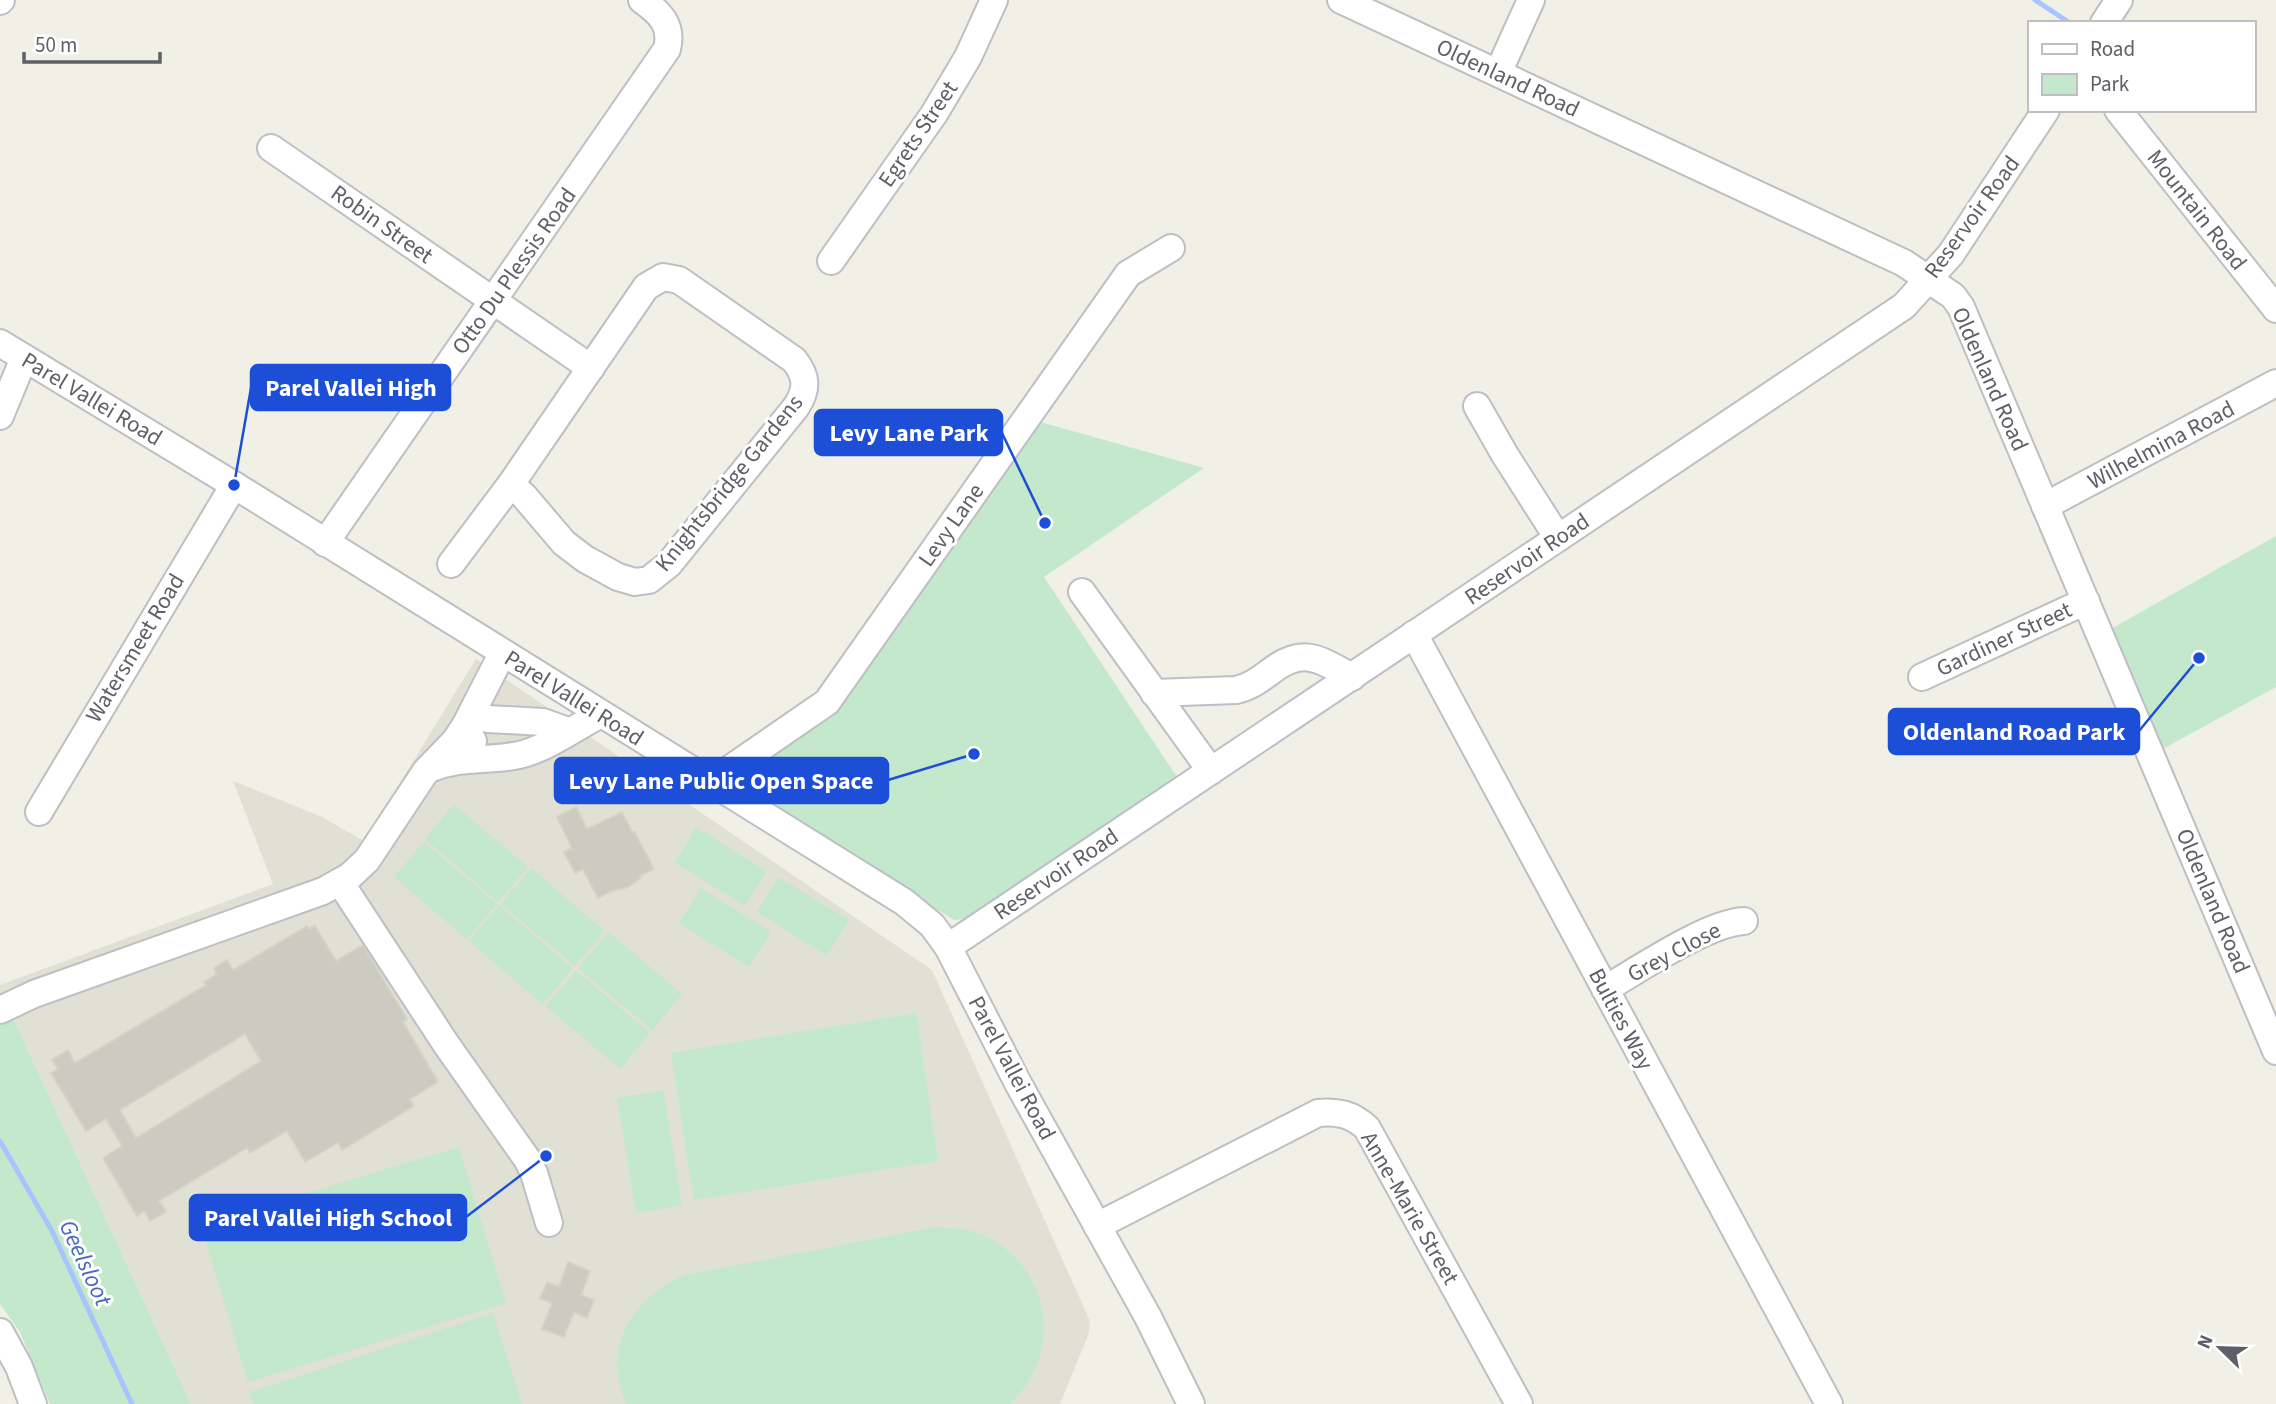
<svg xmlns="http://www.w3.org/2000/svg" width="2276" height="1404" font-family="'Source Sans 3',sans-serif">
	<style>
		.education { fill: #e0e0d4 }
		.green { fill: #c3e8cc }
		.lines { fill: none; stroke-linecap: round; stroke-linejoin: round }
		.stream { stroke: #a8c4ff; stroke-width: 5 }
		.building { fill: #cbcbc2; stroke: #d5d4c4; stroke-width: 2; fill-rule: evenodd }
		.minor-casing { stroke: #bebec5; stroke-width: 30 }
		.minor { stroke: #fff; stroke-width: 26 }
		.labels { text-anchor: middle; dominant-baseline: central; stroke-width: 6; stroke-linejoin: round; paint-order: stroke }
		.street-label { font-size: 23px; fill: #5e6067; stroke: #fff }
		.water-label { font-size: 24px; font-style: italic; fill: #4666c6; stroke: #fff }
		.leader { fill: none; stroke: #1d4ed8; stroke-width: 2.5 }
		.callout-dot { fill: #1d4ed8; stroke: #fff; stroke-width: 2.5 }
		.callout { fill: #1d4ed8; stroke: #1d4ed8; stroke-width: 2.5 }
		.callout-label { font-size: 24px; text-anchor: middle; font-weight: bold; fill: #fff }
	</style>
	<rect width="100%" height="100%" fill="#f0f0e6"/>
	<path class="education" d="M476,659L932,970L1090,1321L1089,1333L1060,1404H191L0,990V985L273,884L233,781L320,816L364,841Z"/>
	<g class="green">
		<path d="M1037,421L1204,468L1044,577L1177,777L964,919L954,920L739,787L758,774C756,750 790,739 809,729Z"/>
		<path d="M2276,536V687L2161,750L2109,630Z"/>
		<path d="M454,804L528,867L498,902L425,839Z"/>
		<path d="M696,827L767,871L745,906L675,863Z"/>
		<path d="M424,842L497,904L467,939L394,877Z"/>
		<path d="M531,868L605,931L575,966L501,904Z"/>
		<path d="M778,877L849,920L827,956L757,912Z"/>
		<path d="M701,888L771,932L749,967L679,923Z"/>
		<path d="M499,905L573,969L542,1004L469,941Z"/>
		<path d="M609,932L682,994L652,1030L578,968Z"/>
		<path d="M576,971L650,1033L620,1069L546,1006Z"/>
		<path d="M0,990L191,1404H50L20,1332L0,1304Z"/>
		<path d="M916,1013L938,1161L694,1200L671,1053Z"/>
		<path d="M663,1090L682,1205L636,1213L617,1098Z"/>
		<path d="M459,1147L506,1303L248,1382L201,1225Z"/>
		<path d="M936,1227C954,1228 972,1229 989,1238C1053,1273 1062,1354 1010,1404H626C602,1347 631,1298 685,1275Z"/>
		<path d="M493,1313L522,1404H254L250,1392Z"/>
	</g>
	<g class="lines">
		<g class="stream">
			<path d="M2035,0L2070,23"/>
			<path d="M0,1141L52,1231L132,1404"/>
		</g>
	</g>
	<g class="building">
		<path d="M576,807L587,829L622,812L632,832L634,831L654,869L640,876L641,878L628,887L612,891L598,898L583,869L575,873L564,852L572,848L557,817Z"/>
		<path d="M307,926L309,929L315,926L336,961L363,945L407,1019L403,1022L438,1082L410,1099L414,1106L342,1150L338,1143L305,1162L287,1131L250,1153L247,1148L159,1201L166,1212L150,1221L144,1211L137,1216L103,1158L122,1146L106,1119L86,1131L51,1073L58,1069L52,1060L68,1050L75,1063L206,985L204,982L217,974L214,968L227,960L233,970ZM245,1034L261,1061L136,1138L120,1110Z"/>
		<path d="M568,1262L590,1271L581,1295L594,1300L587,1318L574,1312L564,1337L542,1329L552,1303L540,1299L547,1282L559,1287Z"/>
	</g>
	<g class="lines">
		<defs>
			<g id="minor">
				<path d="M1341,0L1904,263L1953,296L1961,307L2276,1051"/>
				<path d="M0,1L1,0"/>
				<path d="M2104,23L2119,0"/>
				<path d="M1498,73L1531,0"/>
				<path d="M2118,110L2276,309"/>
				<path d="M271,148L591,368"/>
				<path d="M831,261L934,114L968,57L994,0"/>
				<path d="M663,277L679,280L794,360C807,376 808,389 796,407L669,564L649,580L635,582L618,577L585,559L564,543L524,496L511,484L646,287Z"/>
				<path d="M0,343L234,485L904,902L932,925L948,947L1019,1085L1148,1317L1191,1404"/>
				<path d="M1477,406L1505,455L1558,538"/>
				<path d="M0,416L24,358"/>
				<path d="M2045,506L2276,383"/>
				<path d="M325,543L667,49C673,25 660,13 642,0"/>
				<path d="M451,564L511,484"/>
				<path d="M1082,592L1211,771"/>
				<path d="M1414,634L1829,1404"/>
				<path d="M1922,677L2086,601"/>
				<path d="M1154,693L1236,690C1250,687 1259,680 1270,672C1303,646 1319,659 1352,677"/>
				<path d="M472,713L488,719L543,722L568,731"/>
				<path d="M473,741L465,726L502,654"/>
				<path d="M429,769C463,755 485,762 519,755C546,749 576,727 601,714"/>
				<path d="M711,782L827,702L1128,274L1171,248"/>
				<path d="M39,812L234,485"/>
				<path d="M340,882L446,1044L527,1159L534,1173L549,1223"/>
				<path d="M948,947L1904,306L1951,254L2046,110"/>
				<path d="M1605,989C1640,969 1707,923 1744,921"/>
				<path d="M0,1010L34,994L323,891L350,876L367,860L426,771L455,741L465,726"/>
				<path d="M1097,1226L1318,1113C1337,1111 1352,1114 1367,1128L1519,1404"/>
				<path d="M0,1332L19,1367L33,1404"/>
			</g>
		</defs>
		<use href="#minor" class="minor-casing"/>
		<use href="#minor" class="minor"/>
	</g>
	<g class="labels">
		<g class="street-label">
			<text transform="translate(1508 78) rotate(25)">Oldenland Road</text>
			<text transform="translate(918 134) rotate(-56)">Egrets Street</text>
			<text transform="translate(2197 210) rotate(52)">Mountain Road</text>
			<text transform="translate(1972 217) rotate(-54)">Reservoir Road</text>
			<text transform="translate(382 224) rotate(35)">Robin Street</text>
			<text transform="translate(514 271) rotate(-55)">Otto Du Plessis Road</text>
			<text transform="translate(1990 379) rotate(66)">Oldenland Road</text>
			<text transform="translate(92 399) rotate(31)">Parel Vallei Road</text>
			<text transform="translate(2161 445) rotate(-28)">Wilhelmina Road</text>
			<text transform="translate(729 483) rotate(-51)">Knightsbridge Gardens</text>
			<text transform="translate(951 525) rotate(-55)">Levy Lane</text>
			<text transform="translate(1527 559) rotate(-34)">Reservoir Road</text>
			<text transform="translate(2004 639) rotate(-25)">Gardiner Street</text>
			<text transform="translate(135 648) rotate(-59)">Watersmeet Road</text>
			<text transform="translate(574 698) rotate(32)">Parel Vallei Road</text>
			<text transform="translate(1056 874) rotate(-34)">Reservoir Road</text>
			<text transform="translate(2213 901) rotate(67)">Oldenland Road</text>
			<text transform="translate(1674 952) rotate(-28)">Grey Close</text>
			<text transform="translate(1621 1019) rotate(62)">Bulties Way</text>
			<text transform="translate(1012 1068) rotate(62)">Parel Vallei Road</text>
			<text transform="translate(1410 1208) rotate(60)">Anne-Marie Street</text>
		</g>
		<g class="water-label">
			<text transform="translate(85 1263) rotate(65)">Geelsloot</text>
		</g>
	</g>
	<path class="leader" d="M234 485L251 388M1045 523L1002 433M2199 658L2139 731M974 754L888 780M546 1156L466 1217"/>
	<g class="callout-dot">
		<circle cx="234" cy="485" r="7"/>
		<circle cx="1045" cy="523" r="7"/>
		<circle cx="2199" cy="658" r="7"/>
		<circle cx="974" cy="754" r="7"/>
		<circle cx="546" cy="1156" r="7"/>
	</g>
	<g class="callout">
		<rect x="251" y="365" width="199" height="45" rx="7"/>
		<rect x="815" y="410" width="187" height="45" rx="7"/>
		<rect x="1889" y="709" width="250" height="45" rx="7"/>
		<rect x="555" y="758" width="333" height="45" rx="7"/>
		<rect x="190" y="1195" width="276" height="45" rx="7"/>
	</g>
	<g class="callout-label">
		<text x="351" y="396">Parel Vallei High</text>
		<text x="909" y="441">Levy Lane Park</text>
		<text x="2014" y="740">Oldenland Road Park</text>
		<text x="721" y="789">Levy Lane Public Open Space</text>
		<text x="328" y="1226">Parel Vallei High School</text>
	</g>
	<rect x="2028" y="21" width="228" height="91" fill="#ffffff" stroke="#bfbfc2" stroke-width="2"/>
	<rect x="2042" y="44" width="35" height="10" fill="#ffffff" stroke="#bfbfc2" stroke-width="2"/>
	<text x="2090" y="56" font-size="21" fill="#5e6067">Road</text>
	<rect x="2042" y="74" width="35" height="21" fill="#c3e8cc" stroke="#bfbfc2" stroke-width="2"/>
	<text x="2090" y="91" font-size="21" fill="#5e6067">Park</text>
	<g transform="translate(2220 1348) rotate(293)" stroke="#ffffff" stroke-width="5" paint-order="stroke">
	<path d="M0-5L12 26L0 18L-12 26Z" fill="#5e6067"/>
	<text y="-10" font-size="19" font-weight="bold" text-anchor="middle" fill="#5e6067">N</text>
	</g>
	<path d="M24 52v10h136v-10" fill="none" stroke="#5e6067" stroke-width="3.5"/>
	<text x="35" y="52" font-size="21" fill="#5e6067" stroke="#ffffff" stroke-width="5" paint-order="stroke">50 m</text>
</svg>
